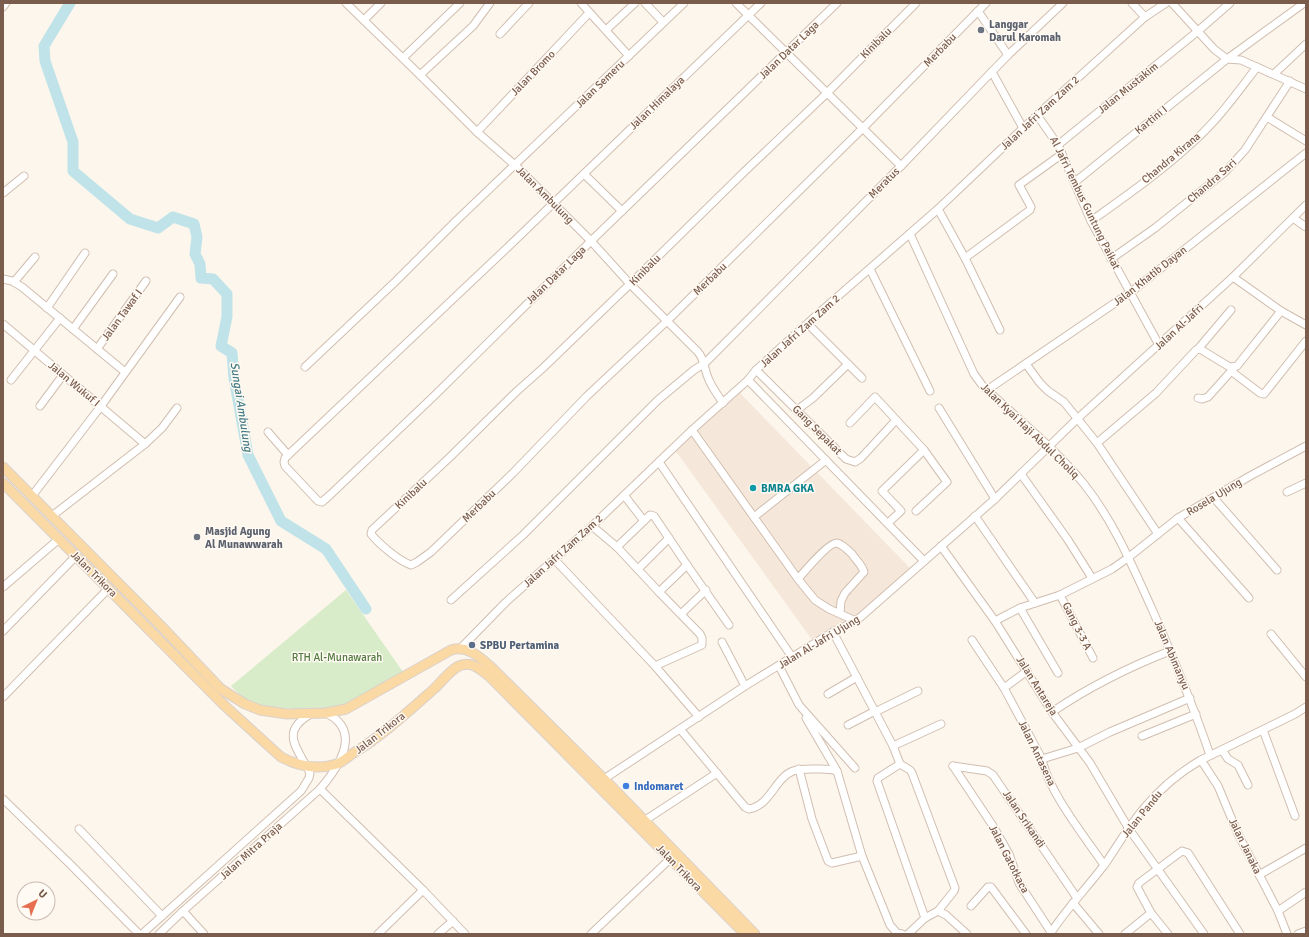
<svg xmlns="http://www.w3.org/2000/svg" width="1309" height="937" font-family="Signika,sans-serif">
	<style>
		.residential { fill: #f5e8da }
		.green { fill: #d8ecc9 }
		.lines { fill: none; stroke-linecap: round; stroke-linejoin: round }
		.river { stroke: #bfe3e8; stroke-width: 11 }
		.minor-casing { stroke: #d1beb0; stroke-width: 9 }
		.major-casing { stroke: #dad1cd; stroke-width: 11 }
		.minor { stroke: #fff; stroke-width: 7 }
		.major { stroke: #fbd9a5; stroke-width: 9 }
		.worship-dot { fill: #6b7280; stroke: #fffaf3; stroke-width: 1.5 }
		.culture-dot { fill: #0f9aa8; stroke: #fffaf3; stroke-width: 1.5 }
		.service-dot { fill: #5c6f8a; stroke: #fffaf3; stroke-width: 1.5 }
		.shop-dot { fill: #3f7fe0; stroke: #fffaf3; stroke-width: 1.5 }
		.labels { text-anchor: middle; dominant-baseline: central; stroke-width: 3; stroke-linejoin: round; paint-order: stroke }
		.worship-label { font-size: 11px; font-weight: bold; fill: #5b616d; stroke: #fffaf3; text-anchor: start }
		.street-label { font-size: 11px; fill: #7a5c4d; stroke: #fffaf3 }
		.culture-label { font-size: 11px; font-weight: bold; fill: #0d838f; stroke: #fffaf3; text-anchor: start }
		.service-label { font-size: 11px; font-weight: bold; fill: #4e5e75; stroke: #fffaf3; text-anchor: start }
		.park-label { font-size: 11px; fill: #537a41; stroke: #fffaf3 }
		.shop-label { font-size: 11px; font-weight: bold; fill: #366cbe; stroke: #fffaf3; text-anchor: start }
		.water-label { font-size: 12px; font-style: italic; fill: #437c86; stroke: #fffaf3 }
	</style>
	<rect width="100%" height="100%" fill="#fdf6ec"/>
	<path class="residential" d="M739,392L910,568L856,621L815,644L675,450Z"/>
	<path class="green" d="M346,590L403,672C386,681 369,691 352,700C345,704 337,709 329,710C314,714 298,709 283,708C259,707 248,704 231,686Z"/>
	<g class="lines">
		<path class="river" d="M70,3L44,46L45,61L73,142V171L130,219L158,228L173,217L194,224L197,237L195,254L200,264L201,278L213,279L227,294V317L221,346L232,353L234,378L248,455L281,521L326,549L366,609"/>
		<defs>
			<g id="minor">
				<path d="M346,3L420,75L477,132L516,166L591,241L630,284L698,352C704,359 704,366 707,375C710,385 717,394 723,403"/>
				<path d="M581,3L629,56"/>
				<path d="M645,3L663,22"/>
				<path d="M736,3L901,166"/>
				<path d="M761,3L508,247L285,458L284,462L285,466L318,501L322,502L330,495L435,395L591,241L837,3"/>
				<path d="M916,3L826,94L743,173L630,284L543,368L516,392L449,458L372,530L371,534C379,544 399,561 411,565L417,562L431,552L513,473L587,396L668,320L863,128L986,3"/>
				<path d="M1132,3L1145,17"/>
				<path d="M1172,3L1214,49L1227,59L1241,60L1306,89"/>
				<path d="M3,7L6,3"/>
				<path d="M978,11L1008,55"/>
				<path d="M364,20L381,3"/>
				<path d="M606,30L635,3"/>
				<path d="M500,34L529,3"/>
				<path d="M403,58L460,3"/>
				<path d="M992,72L1023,128"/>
				<path d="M1274,74L1306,44"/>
				<path d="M420,75L473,26L490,3"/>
				<path d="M1037,115L1058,145L1091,221L1159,345"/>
				<path d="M1267,117L1306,141"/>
				<path d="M477,132L589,13"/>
				<path d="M1058,145L1198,31L1230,3"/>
				<path d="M584,174L622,211"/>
				<path d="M1075,182L1227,59L1304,3"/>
				<path d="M3,193L24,176"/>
				<path d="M938,209L965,258L1000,330"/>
				<path d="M1293,218L1306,227"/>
				<path d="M1091,221C1126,196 1162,171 1193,142C1218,120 1237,93 1257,67"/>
				<path d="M910,234L974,374L982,385C1016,418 1054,447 1084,484C1114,522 1132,565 1152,609C1173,657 1193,705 1210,755"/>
				<path d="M965,258L1030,210L1031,207L1019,185L1062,154"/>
				<path d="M1111,259L1155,228L1225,172L1245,150L1290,81"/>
				<path d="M870,269L930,391"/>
				<path d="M1233,277L1281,311L1306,325"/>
				<path d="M3,279L12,281L22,287L125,372"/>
				<path d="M14,282L35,257"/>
				<path d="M47,308L85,253"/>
				<path d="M3,324L145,444"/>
				<path d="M808,324L862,378"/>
				<path d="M73,329L113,274"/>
				<path d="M97,349L146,281"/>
				<path d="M1198,349L1231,310"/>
				<path d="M1026,364L1040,383L1048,391L1064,402L1097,443L1158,534"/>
				<path d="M305,367L396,281L458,219L684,3"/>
				<path d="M756,370L846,459L855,462L861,458L896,420"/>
				<path d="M1231,371L1260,393L1264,394L1306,341"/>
				<path d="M11,380L60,318"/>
				<path d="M748,380L924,561"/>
				<path d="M987,390L1131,292L1306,153"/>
				<path d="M1198,398L1202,399L1208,397L1233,369"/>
				<path d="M40,406L63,375"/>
				<path d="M939,408L995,499"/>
				<path d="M797,410L813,398L848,364"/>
				<path d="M850,423L875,397L924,450L947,482L916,511"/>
				<path d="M692,430L798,579L815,600L829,609L856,621"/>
				<path d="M268,432L288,455"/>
				<path d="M1097,443L1156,393L1196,350L1200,349L1228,366L1231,367L1237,366L1281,311"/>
				<path d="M659,462L792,657"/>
				<path d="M1021,474L1068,540L1092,578"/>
				<path d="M1287,492L1306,483"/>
				<path d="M624,495L644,521"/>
				<path d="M32,496L101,406L180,297"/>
				<path d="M1214,498L1277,570"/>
				<path d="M52,516L145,444L162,428L177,408"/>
				<path d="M975,516L1035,603"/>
				<path d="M754,517L826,460"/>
				<path d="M1178,518L1249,598"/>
				<path d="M888,523L901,511L882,491L924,450"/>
				<path d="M592,526L617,547"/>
				<path d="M941,546L995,621L1052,712L1090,763L1129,829L1204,934"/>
				<path d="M554,559L655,666L699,717"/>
				<path d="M638,569L669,538"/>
				<path d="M798,579C804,572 829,542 837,543C842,544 848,550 852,554C856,560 862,565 864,572L845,593L841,601L840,613"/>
				<path d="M3,587L59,539"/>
				<path d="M659,592L617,547L650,515L654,516L687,565"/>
				<path d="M1060,595L1093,658"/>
				<path d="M451,600L523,535L658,400L694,370L705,363L901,166L1008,55L1063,3"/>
				<path d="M1020,608L1058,673"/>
				<path d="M681,614L706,590"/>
				<path d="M995,621L1020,608L1060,595L1112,569L1129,557L1178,518L1250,476L1306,446"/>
				<path d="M3,631L76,556"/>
				<path d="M833,632L893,746L900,764L910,770L912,773L955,888L954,891L938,911"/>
				<path d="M1271,634L1306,677"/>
				<path d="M972,640L1004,688L1042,759C1048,791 1085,837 1104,865"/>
				<path d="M722,642L745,686"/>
				<path d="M460,649L506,602L592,526L692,430L748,380L756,370L820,312L938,209L1037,115L1145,17L1166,3"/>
				<path d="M655,666L702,645V638L700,634L659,592L687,565L729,625"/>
				<path d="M779,666L799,705L855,768"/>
				<path d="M1004,688L1027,671"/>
				<path d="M828,694L857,677"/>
				<path d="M3,697L109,588"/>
				<path d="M875,712L918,691"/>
				<path d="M1052,712C1089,687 1129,667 1170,651"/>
				<path d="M806,718L837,771"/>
				<path d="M848,725L875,711"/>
				<path d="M680,729L745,807L749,809C770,806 775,778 793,771C799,769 806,769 812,769C821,769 829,768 837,771L862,856L890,925L897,933L902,934"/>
				<path d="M1263,730L1295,816"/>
				<path d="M1142,736L1196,714"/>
				<path d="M893,746L941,724"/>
				<path d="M1222,750L1228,759L1238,765L1248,785"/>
				<path d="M1042,759L1078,748L1110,732L1190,698"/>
				<path d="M1201,760L1218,786L1238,834L1278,911L1287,934"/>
				<path d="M900,764L878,778L877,781L925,918"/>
				<path d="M953,766L993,826L1009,854L1019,883L1051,932"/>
				<path d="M953,766L987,771L993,775L1077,898"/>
				<path d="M799,769L812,819L828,861L832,863L862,856"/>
				<path d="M604,779L745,686L833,632L856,621L995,499L1077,419L1233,277L1306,205"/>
				<path d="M320,789L423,890L465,934"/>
				<path d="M3,799L71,865L139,934"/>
				<path d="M644,821L717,773"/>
				<path d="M79,829L162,916"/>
				<path d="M1259,875L1306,848"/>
				<path d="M1073,903L1099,934"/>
				<path d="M971,906L988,887H991L1026,934"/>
				<path d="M183,911L204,934"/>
				<path d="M1278,911L1306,892"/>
				<path d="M142,934L301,791L309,778L310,773C299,750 278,732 311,714"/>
				<path d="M159,934L183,911L320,789C339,767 363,731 326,713"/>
				<path d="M378,934L423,890"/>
				<path d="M438,934L453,921"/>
				<path d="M591,934L670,859"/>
				<path d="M908,934L925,918L938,911L946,915L967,934"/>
				<path d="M1050,934C1066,909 1087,888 1105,864C1118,845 1130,824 1145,807C1161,788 1180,772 1201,760L1295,714L1306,707"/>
				<path d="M1125,934L1151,913"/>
				<path d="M1168,934L1151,913L1137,887L1139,883L1182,851L1188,853L1240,934"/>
				<path d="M1298,934L1306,931"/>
			</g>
			<g id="major">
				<path d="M3,467L161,626L221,689L245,704L260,710L287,714L326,713L346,709L451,650C467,645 480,657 491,667L604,779L755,934"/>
				<path d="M3,483L226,707L281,757C298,766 318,770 337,764C342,762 347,758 352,754C382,736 409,711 435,688C442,681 454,666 462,665C473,662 481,670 489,676L745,934"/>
			</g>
		</defs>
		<use href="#minor" class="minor-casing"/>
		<use href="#major" class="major-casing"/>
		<use href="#minor" class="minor"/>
		<use href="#major" class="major"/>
	</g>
	<g class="worship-dot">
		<circle cx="981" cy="30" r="4"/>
		<circle cx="197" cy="537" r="4"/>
	</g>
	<circle class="culture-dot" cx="753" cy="488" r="4"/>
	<circle class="service-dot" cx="472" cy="645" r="4"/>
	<circle class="shop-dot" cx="626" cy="786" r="4"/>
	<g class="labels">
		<g class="worship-label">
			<text x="989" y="24">Langgar<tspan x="989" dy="13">Darul Karomah</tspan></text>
			<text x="205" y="531">Masjid Agung<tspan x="205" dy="13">Al Munawwarah</tspan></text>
		</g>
		<g class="street-label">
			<text transform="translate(876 43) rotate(-45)">Kinibalu</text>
			<text transform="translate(789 50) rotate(-44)">Jalan Datar Laga</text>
			<text transform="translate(940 50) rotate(-46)">Merbabu</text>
			<text transform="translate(533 73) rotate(-46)">Jalan Bromo</text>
			<text transform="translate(600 84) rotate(-44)">Jalan Semeru</text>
			<text transform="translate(1128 88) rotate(-39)">Jalan Mustakim</text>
			<text transform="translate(657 103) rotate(-44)">Jalan Himalaya</text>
			<text transform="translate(1040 113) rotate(-43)">Jalan Jafri Zam Zam 2</text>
			<text transform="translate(1151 120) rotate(-39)">Kartini I</text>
			<text transform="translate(1171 158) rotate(-40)">Chandra Kirana</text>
			<text transform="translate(1212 181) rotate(-41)">Chandra Sari</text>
			<text transform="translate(884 183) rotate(-45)">Meratus</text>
			<text transform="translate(545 195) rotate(45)">Jalan Ambulung</text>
			<text transform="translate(1085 203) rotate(64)">Al Jafri Tembus Guntung Paikat</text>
			<text transform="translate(645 270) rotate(-45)">Kinibalu</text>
			<text transform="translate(556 275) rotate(-44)">Jalan Datar Laga</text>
			<text transform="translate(1150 276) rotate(-38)">Jalan Khatib Dayan</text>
			<text transform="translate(710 279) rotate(-44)">Merbabu</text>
			<text transform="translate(122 315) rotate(-54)">Jalan Tawaf I</text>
			<text transform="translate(1179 327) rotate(-43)">Jalan Al-Jafri</text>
			<text transform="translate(800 331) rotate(-42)">Jalan Jafri Zam Zam 2</text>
			<text transform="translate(74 384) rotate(40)">Jalan Wukuf I</text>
			<text transform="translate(817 430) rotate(45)">Gang Sepakat</text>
			<text transform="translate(1030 431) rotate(44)">Jalan Kyai Haji Abdul Choliq</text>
			<text transform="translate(411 494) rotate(-43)">Kinibalu</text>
			<text transform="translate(1214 497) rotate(-31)">Rosela Ujung</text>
			<text transform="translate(479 506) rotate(-44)">Merbabu</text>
			<text transform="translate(563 551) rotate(-42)">Jalan Jafri Zam Zam 2</text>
			<text transform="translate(94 574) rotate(45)">Jalan Trikora</text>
			<text transform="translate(1077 626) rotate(63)">Gang 3-3 A</text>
			<text transform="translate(819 642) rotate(-31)">Jalan Al-Jafri Ujung</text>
			<text transform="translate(1172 655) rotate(67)">Jalan Abimanyu</text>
			<text transform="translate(1037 686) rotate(58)">Jalan Antareja</text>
			<text transform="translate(380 733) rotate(-38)">Jalan Trikora</text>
			<text transform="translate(1037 753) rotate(64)">Jalan Antasena</text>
			<text transform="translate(1142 814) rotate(-51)">Jalan Pandu</text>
			<text transform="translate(1024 819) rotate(56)">Jalan Srikandi</text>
			<text transform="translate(1245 846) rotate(64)">Jalan Janaka</text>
			<text transform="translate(251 851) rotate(-42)">Jalan Mitra Praja</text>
			<text transform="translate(1009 859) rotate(63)">Jalan Gatotkaca</text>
			<text transform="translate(679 868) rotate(46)">Jalan Trikora</text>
		</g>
		<g class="culture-label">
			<text x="761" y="488">BMRA GKA</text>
		</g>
		<g class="service-label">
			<text x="480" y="645">SPBU Pertamina</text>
		</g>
		<g class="park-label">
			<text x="337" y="657">RTH Al-Munawarah</text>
		</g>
		<g class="shop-label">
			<text x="634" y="786">Indomaret</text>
		</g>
		<g class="water-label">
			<text transform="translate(241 407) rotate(81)">Sungai Ambulung</text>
		</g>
	</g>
	<rect width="1309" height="937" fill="none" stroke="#7a5c4d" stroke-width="8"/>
	<g transform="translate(36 901) rotate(43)"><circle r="19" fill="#fffaf3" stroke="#cabbb1"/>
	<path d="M0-3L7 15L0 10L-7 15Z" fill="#e76f51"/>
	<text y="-6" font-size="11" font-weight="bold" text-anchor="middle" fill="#7a5c4d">U</text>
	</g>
</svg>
